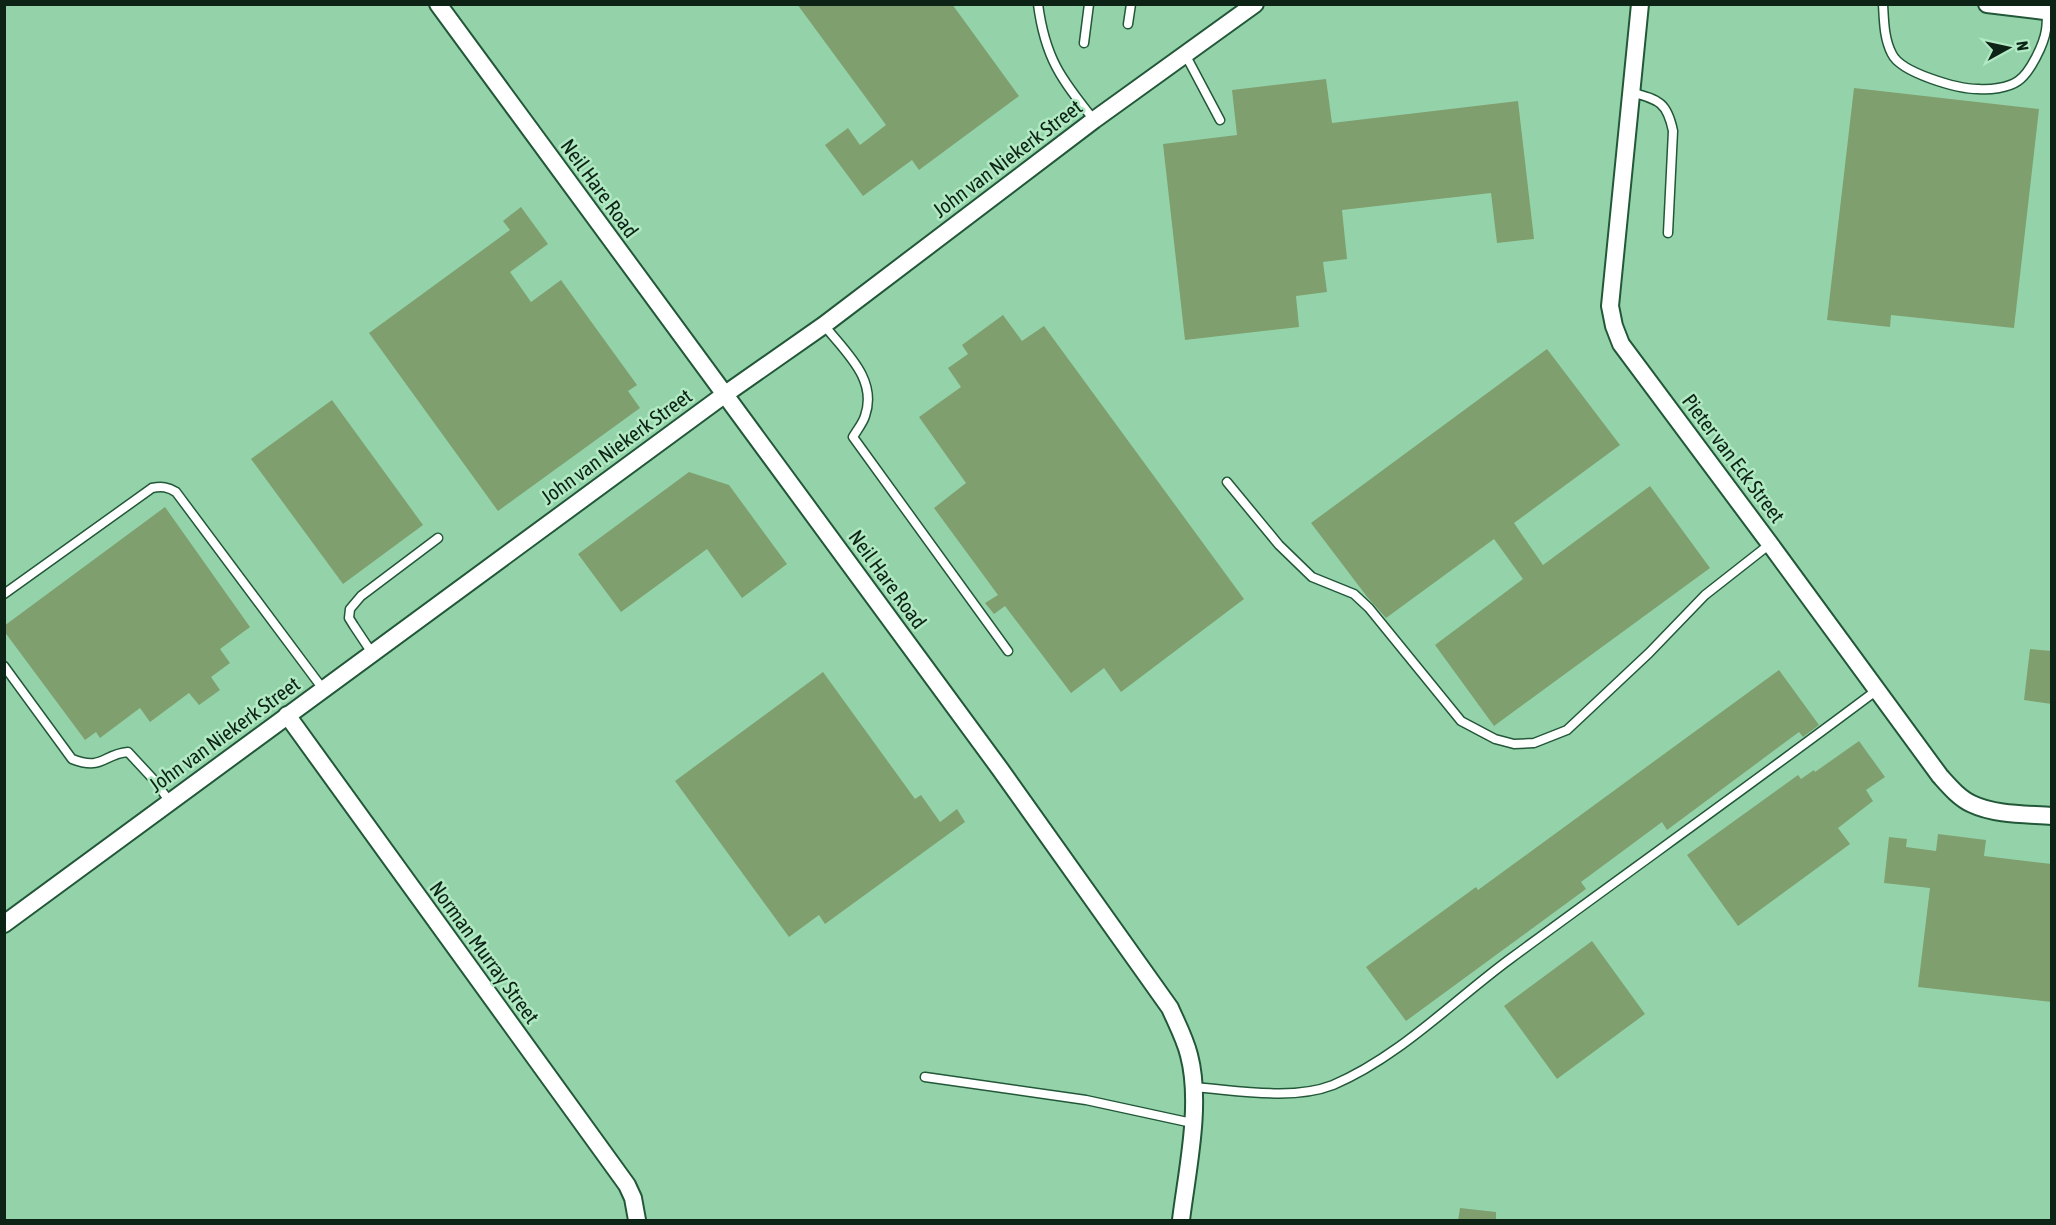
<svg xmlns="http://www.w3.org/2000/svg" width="2056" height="1225" font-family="'Asap Condensed',sans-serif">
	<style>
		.built { fill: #94d3aa }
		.building { fill: #7f9f6e }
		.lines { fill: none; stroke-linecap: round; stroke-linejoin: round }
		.service-casing { stroke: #225738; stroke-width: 11 }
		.minor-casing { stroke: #225738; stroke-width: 20 }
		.service { stroke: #fff; stroke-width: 8 }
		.minor { stroke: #fff; stroke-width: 16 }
		.labels { text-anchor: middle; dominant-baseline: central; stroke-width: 5; stroke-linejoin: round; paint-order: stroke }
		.street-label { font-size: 21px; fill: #0d2316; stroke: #b1e9c3 }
	</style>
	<rect width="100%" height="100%" fill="#a4dcb7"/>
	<rect class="built" x="5" y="5" width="2046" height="1215"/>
	<g class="building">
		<path d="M797,4H952L1019,96L919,170L912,160L863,196L825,145L848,128L860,145L886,125Z"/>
		<path d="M1326,79L1332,123L1518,101L1534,239L1497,243L1491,193L1342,210L1347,259L1323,262L1327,292L1296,296L1299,327L1185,340L1163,144L1237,135L1232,90Z"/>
		<path d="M1854,88L2039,109L2014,328L1891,315L1890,327L1827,320Z"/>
		<path d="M521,207L548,244L510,272L531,302L561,280L637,385L628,391L640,408L498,511L369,333L510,230L503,221Z"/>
		<path d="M1003,315L1022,341L1044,326L1244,599L1121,692L1104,668L1071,693L1005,606L994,614L985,603L998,595L934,508L966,483L919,417L961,387L948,368L968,354L962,345Z"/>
		<path d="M1547,349L1620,445L1514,523L1543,565L1650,486L1710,568L1494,726L1435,645L1523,579L1494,539L1386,618L1368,598L1311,523Z"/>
		<path d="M332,400L423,525L343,584L251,459Z"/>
		<path d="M689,472L729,485L787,564L742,598L707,549L621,612L578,554Z"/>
		<path d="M165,507L250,627L220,649L230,663L211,677L220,690L199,705L189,693L150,722L140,708L100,738L96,732L85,740L4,631V626Z"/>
		<path d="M2030,649L2052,651V704L2024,700Z"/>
		<path d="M1779,670L1819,725L1803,737L1799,732L1667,830L1662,822L1581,882L1586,889L1406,1021L1366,967L1476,887L1478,890Z"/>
		<path d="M823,672L915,799L921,795L940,822L957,809L965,822L825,924L819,915L789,937L675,781Z"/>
		<path d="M1859,741L1885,777L1866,790L1873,801L1838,828L1850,844L1738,926L1687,855L1798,775L1801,779L1814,770L1815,772Z"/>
		<path d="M1938,834L1986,840L1984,856L2052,864V1002L1918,987L1930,888L1884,883L1889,837L1907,839L1906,847L1936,851Z"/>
		<path d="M1592,941L1645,1014L1557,1079L1504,1006Z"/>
		<path d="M1460,1208L1496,1212V1221H1458Z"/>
	</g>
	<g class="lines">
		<defs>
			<g id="service">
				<path d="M1038,4C1045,58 1061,79 1094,120"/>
				<path d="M1883,4C1884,21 1884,39 1892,54C1901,73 1958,89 1978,89C1990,90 2008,88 2018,81C2030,73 2044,44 2046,30C2047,24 2047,17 2047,11"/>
				<path d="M1128,24L1131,4"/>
				<path d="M1084,43L1089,4"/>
				<path d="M1185,54L1220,120"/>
				<path d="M1631,92C1659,100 1667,102 1673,131L1668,233"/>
				<path d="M824,325C845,352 878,379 865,416C863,423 857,430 853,437L1008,651"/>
				<path d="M1227,482L1279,545L1312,577L1354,594L1369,608L1461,721L1495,739L1514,744L1534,743L1567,730L1649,653L1705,595L1770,544"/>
				<path d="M4,594L152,488C162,486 168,487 176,492L323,689"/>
				<path d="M372,653L354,626L349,618L350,609L361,596L438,538"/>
				<path d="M4,666L72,759C103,771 103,754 128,752L154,780L170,802"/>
				<path d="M925,1077L1086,1100L1192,1123"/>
				<path d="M1193,1087C1237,1090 1292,1101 1333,1085C1399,1057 1453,1001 1510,959C1632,869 1756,781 1877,690"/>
			</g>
			<g id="minor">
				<path d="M438,4L1000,769L1170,1008C1177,1024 1185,1039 1189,1055C1202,1104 1187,1171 1181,1220"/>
				<path d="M1640,4L1610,306L1614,326L1621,344L1770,544L1940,776C1949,786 1959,798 1972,804C1995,815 2026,814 2052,816"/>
				<path d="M1987,4L2052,12"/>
				<path d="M287,715L627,1185L633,1198L637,1220"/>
				<path d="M4,924L724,395L824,325L1094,120L1255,4"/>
			</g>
		</defs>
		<use href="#service" class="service-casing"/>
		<use href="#minor" class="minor-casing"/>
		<use href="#service" class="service"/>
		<use href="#minor" class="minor"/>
	</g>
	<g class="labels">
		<g class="street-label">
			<text transform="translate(1007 158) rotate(-37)">John van Niekerk Street</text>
			<text transform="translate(600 188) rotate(54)">Neil Hare Road</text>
			<text transform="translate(616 446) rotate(-36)">John van Niekerk Street</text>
			<text transform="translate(1734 458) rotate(53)">Pieter van Eck Street</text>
			<text transform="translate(888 579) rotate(54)">Neil Hare Road</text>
			<text transform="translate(224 734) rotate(-36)">John van Niekerk Street</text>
			<text transform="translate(485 952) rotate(54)">Norman Murray Street</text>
		</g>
	</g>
	<rect width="2056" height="1225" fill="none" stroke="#0d2316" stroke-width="12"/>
	<g transform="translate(2008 48) rotate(82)" stroke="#b1e9c3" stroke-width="4.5" paint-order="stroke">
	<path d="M0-4.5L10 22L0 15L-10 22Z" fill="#0d2316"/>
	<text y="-9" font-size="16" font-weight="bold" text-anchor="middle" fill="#0d2316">N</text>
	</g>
</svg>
